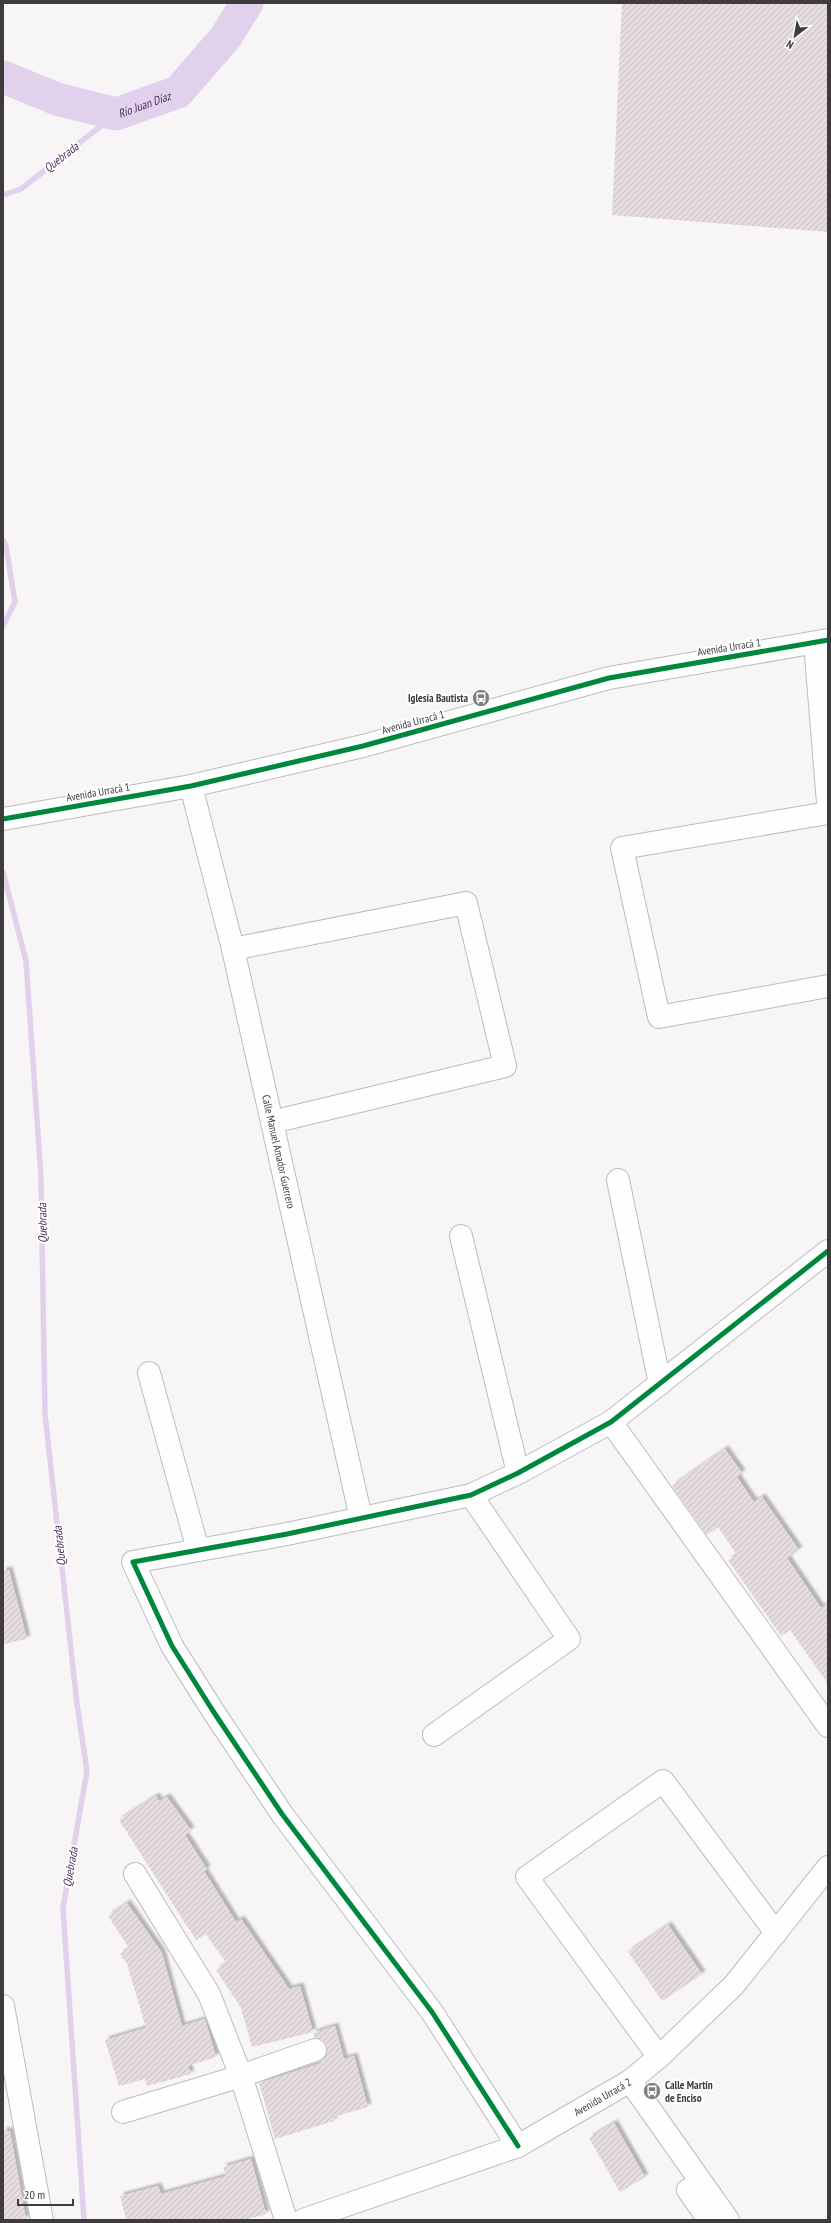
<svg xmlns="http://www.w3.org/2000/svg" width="831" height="2223" font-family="'PT Sans Narrow',sans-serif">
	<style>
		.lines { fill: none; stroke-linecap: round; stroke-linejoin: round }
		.stream { stroke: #e2d1ec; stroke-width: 5.5 }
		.river { stroke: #e2d1ec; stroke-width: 33 }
		.building { fill: url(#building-hatch); filter: url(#shadow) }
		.street-casing { stroke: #bebcbd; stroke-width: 24 }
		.secondary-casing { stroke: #bebcbd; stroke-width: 24 }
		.street { stroke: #fefefe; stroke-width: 22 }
		.secondary { stroke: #fefefe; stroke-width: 22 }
		.cycleway-casing { stroke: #fff; stroke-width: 8 }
		.cycleway { stroke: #00873e; stroke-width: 5 }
		.labels { text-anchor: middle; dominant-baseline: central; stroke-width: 4; stroke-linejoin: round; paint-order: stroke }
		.street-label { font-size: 11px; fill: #3d3b3b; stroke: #fff }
		.poi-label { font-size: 11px; font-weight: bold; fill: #3d3b3b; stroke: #fff; text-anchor: end }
		.water-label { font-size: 12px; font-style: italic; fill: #4c2e5e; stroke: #fff }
	</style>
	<defs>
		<pattern id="building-hatch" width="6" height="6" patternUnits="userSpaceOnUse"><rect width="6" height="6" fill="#e6dcdd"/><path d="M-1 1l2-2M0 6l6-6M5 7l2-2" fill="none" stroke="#c6bebf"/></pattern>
		<filter id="shadow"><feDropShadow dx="3.5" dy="-3.5" stdDeviation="1" flood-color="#0004"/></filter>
	</defs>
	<rect width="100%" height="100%" fill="#f7f5f6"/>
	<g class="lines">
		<g class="stream">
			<path d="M3,195L21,189L116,114"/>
			<path d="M3,540L6,546L15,602L3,626"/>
			<path d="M3,872L26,961L41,1177L45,1414L77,1704L87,1771L63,1908L84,2220"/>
		</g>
		<path class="river" id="s1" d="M3,77L57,99L116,114L178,92L225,38L247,3"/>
	</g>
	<g class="building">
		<path d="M622,3H828V232L612,215Z"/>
		<path d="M725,1449L742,1473L737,1477L754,1502L762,1497L799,1550L787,1558L821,1608L828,1603V1684L790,1630L781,1636L728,1560L737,1555L718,1527L707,1535L672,1486Z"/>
		<path d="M9,1570L27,1639L3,1644V1571Z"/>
		<path d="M156,1796L159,1801L167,1797L191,1830L185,1835L207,1869L204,1871L236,1922L241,1919L289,1989L300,1986L313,2032L252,2047L241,2008L216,1970L226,1963L206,1934L196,1940L119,1820Z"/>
		<path d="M127,1903L162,1953L182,2026L205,2019L216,2057L188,2066L191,2074L147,2086L145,2079L119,2086L105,2040L146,2028L127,1964L120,1954L129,1948L108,1916Z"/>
		<path d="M668,1925L702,1974L662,2001L628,1952Z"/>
		<path d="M335,2026L344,2059L354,2056L368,2107L333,2117L334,2121L275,2139L259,2083L322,2063L321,2060L327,2053V2046L323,2040L315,2038L313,2033Z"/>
		<path d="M614,2123L645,2177L620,2192L589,2138Z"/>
		<path d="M3,2131H10L26,2220H3Z"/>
		<path d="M251,2159L266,2214L245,2220H126L120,2196L158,2186L161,2194L226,2176L223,2167Z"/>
	</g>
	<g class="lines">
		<defs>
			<g id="street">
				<path d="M815,643L828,803"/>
				<path id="s2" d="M191,786L233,949L361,1518"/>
				<path d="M828,813L622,848L659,1017L828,986"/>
				<path d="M233,949L466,903L505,1066L272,1122"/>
				<path d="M618,1180L660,1384"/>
				<path d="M461,1236L518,1473"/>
				<path d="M149,1373L198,1550"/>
				<path d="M611,1422L828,1726"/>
				<path d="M434,1735L569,1639L471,1495"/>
				<path d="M135,1874L209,1994L241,2076L286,2220"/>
				<path d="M3,2006L42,2220"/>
				<path d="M659,2057L527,1877L663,1781L776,1933"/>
				<path d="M630,2081L728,2220"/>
				<path d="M123,2112L241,2076L315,2050"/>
				<path d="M518,2146L432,2012L282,1814L213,1711L172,1646L133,1562L287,1534L471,1495L518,1473L611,1422L828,1251"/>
				<path d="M688,2190L709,2220"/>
			</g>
			<g id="secondary">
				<path d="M3,819L191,786L363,746L609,678L828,640"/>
				<path id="s3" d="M303,2220L518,2146L630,2081L659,2057L734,1985L828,1867"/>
			</g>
		</defs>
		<use href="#street" class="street-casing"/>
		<use href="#secondary" class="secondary-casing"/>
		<use href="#street" class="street"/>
		<use href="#secondary" class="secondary"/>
		<defs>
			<g id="cycleway">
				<path d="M3,819L191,786L363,746L609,678L828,640"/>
				<path d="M518,2146L432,2012L282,1814L213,1711L172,1646L133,1562L287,1534L471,1495L518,1473L611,1422L828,1251"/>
			</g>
		</defs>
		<use href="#cycleway" class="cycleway-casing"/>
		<use href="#cycleway" class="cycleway"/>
	</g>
	<defs>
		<symbol id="bus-disc" viewBox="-11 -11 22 22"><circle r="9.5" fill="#7e7c7c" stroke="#fff"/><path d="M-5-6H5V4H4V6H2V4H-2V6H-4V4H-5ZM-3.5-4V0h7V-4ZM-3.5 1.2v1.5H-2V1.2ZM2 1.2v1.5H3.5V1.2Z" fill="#fff"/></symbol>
	</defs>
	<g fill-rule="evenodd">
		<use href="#bus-disc" x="471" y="688" width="20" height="20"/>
		<use href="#bus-disc" x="642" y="2081" width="20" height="20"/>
	</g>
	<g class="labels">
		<g class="street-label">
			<text transform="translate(729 647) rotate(-9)">Avenida Urracá 1</text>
			<text transform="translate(413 722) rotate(-15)">Avenida Urracá 1</text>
			<text transform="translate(98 792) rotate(-10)">Avenida Urracá 1</text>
			<text stroke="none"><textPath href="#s2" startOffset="376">Calle Manuel Amador Guerrero</textPath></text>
			<text stroke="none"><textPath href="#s3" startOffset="325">Avenida Urracá 2</textPath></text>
		</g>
		<g class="poi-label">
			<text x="468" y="698">Iglesia Bautista</text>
			<text x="665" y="2085" text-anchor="start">Calle Martín<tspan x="665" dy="13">de Enciso</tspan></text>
		</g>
		<g class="water-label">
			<text stroke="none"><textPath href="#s1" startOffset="149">Río Juan Díaz</textPath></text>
			<text transform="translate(61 157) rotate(-38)">Quebrada</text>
			<text transform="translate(42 1223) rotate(-91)">Quebrada</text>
			<text transform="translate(59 1546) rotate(-96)">Quebrada</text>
			<text transform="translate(70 1867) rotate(-80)">Quebrada</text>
		</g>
	</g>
	<rect width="831" height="2223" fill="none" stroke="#3d3b3b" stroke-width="8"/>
	<g transform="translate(795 36) rotate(211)" stroke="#ffffff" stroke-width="3" paint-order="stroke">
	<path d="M0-3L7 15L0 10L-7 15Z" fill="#3d3b3b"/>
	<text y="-6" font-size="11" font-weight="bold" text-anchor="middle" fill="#3d3b3b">N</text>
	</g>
	<path d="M18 2199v6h55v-6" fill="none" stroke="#3d3b3b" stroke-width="2"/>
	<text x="24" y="2199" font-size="12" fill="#3d3b3b" stroke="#ffffff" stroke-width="3" paint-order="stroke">20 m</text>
</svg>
